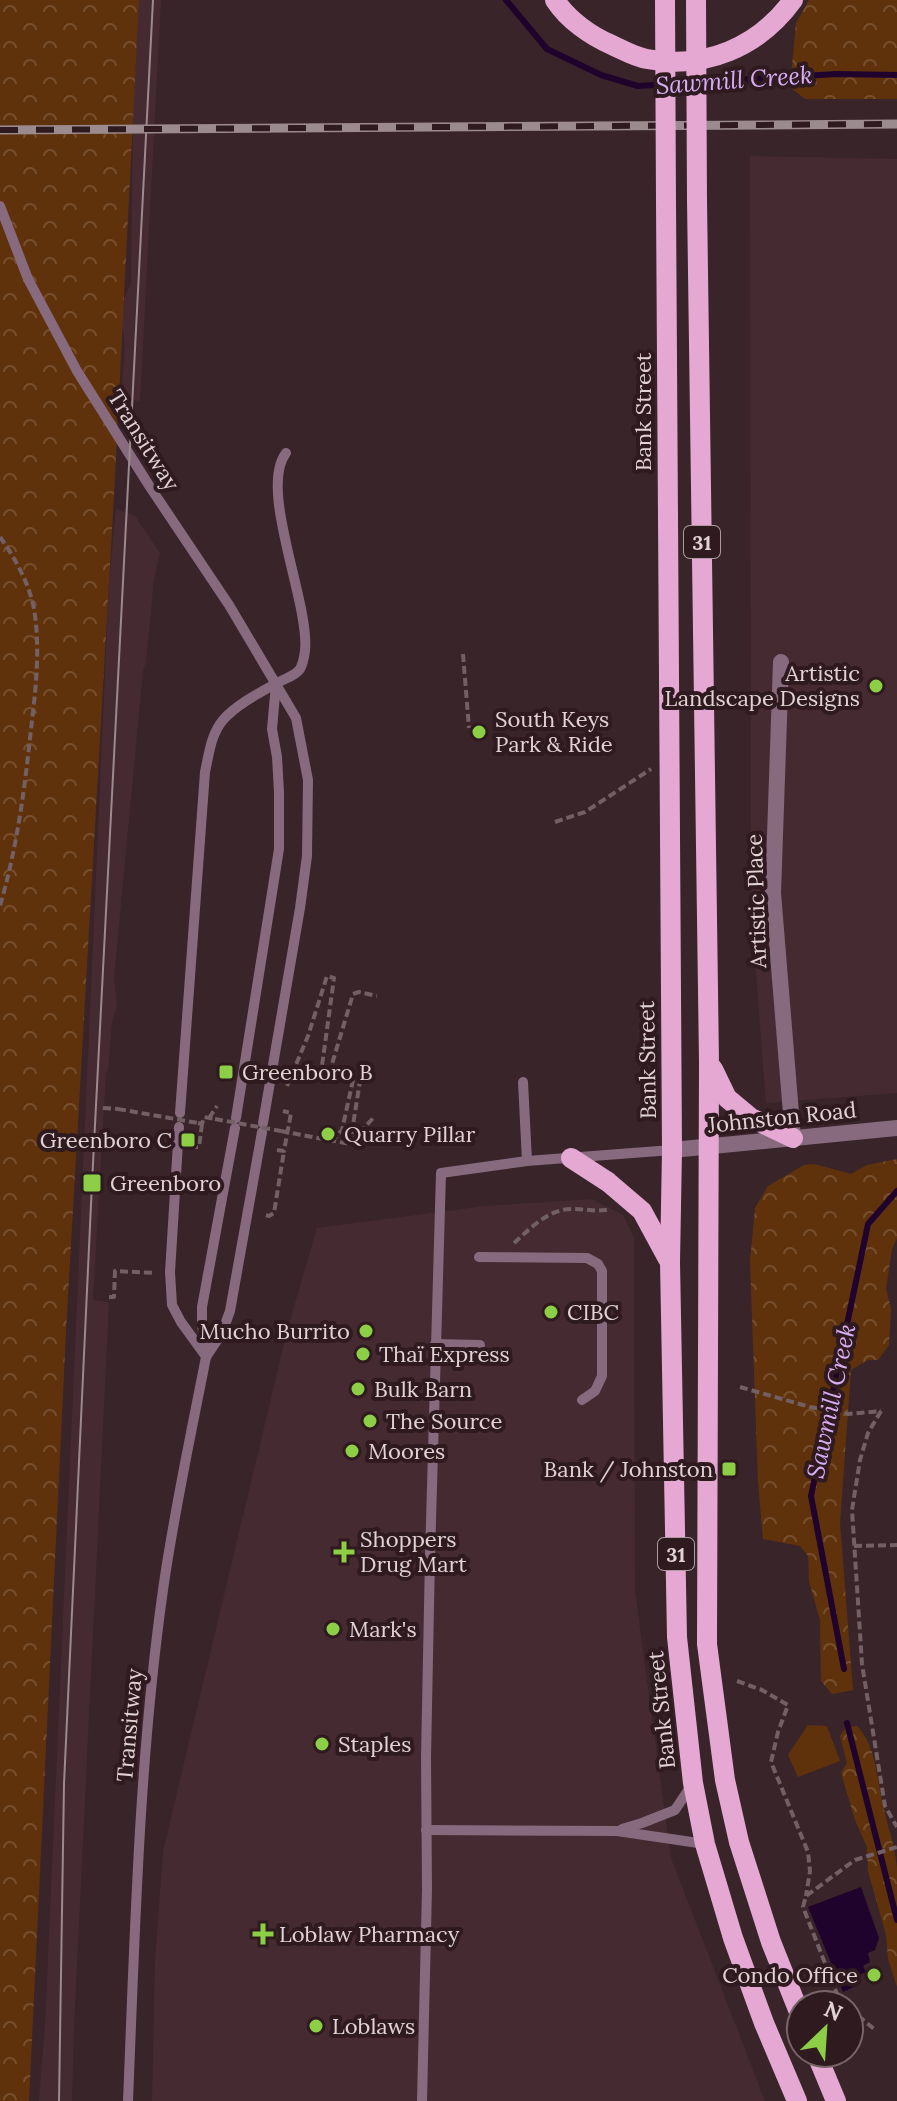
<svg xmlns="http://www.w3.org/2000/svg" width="897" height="2101" font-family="Lora,serif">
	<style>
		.built { fill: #462a31 }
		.forest { fill: url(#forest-crowns) }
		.park { fill: #60320c }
		.water { fill: #1f032d }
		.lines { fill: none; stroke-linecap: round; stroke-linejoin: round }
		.stream { stroke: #1f032d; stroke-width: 6 }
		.path { stroke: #726064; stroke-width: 4; stroke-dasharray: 8 4; stroke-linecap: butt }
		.service { stroke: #876a7e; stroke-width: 10 }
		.minor { stroke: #876a7e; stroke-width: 16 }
		.tertiary { stroke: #876a7e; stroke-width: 16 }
		.primary { stroke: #e4a8d3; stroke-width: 20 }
		.tram { stroke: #9b8a8e; stroke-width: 2 }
		.rail-casing { stroke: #9b8a8e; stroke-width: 9 }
		.rail { stroke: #2e1a1f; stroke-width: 6; stroke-dasharray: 18; stroke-linecap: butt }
		.path-bridge { stroke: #726064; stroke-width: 4; stroke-dasharray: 8 4; stroke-linecap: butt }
		.primary-bridge { stroke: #e4a8d3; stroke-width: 20 }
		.poi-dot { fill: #8cce45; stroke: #2e1a1f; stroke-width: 3 }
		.labels { text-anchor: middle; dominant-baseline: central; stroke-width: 8; stroke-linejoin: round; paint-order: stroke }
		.shield { fill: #2e1a1f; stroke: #ab9b9e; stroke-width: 2 }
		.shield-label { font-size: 20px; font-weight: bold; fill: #e1d2d5 }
		.street-label { font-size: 22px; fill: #e1d2d5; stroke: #2e1a1f }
		.poi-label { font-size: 22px; fill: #e1d2d5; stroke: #2e1a1f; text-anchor: start }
		.water-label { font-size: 24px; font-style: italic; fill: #d8adf4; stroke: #2e1a1f }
	</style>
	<defs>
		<pattern id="forest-crowns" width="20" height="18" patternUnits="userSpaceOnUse" patternTransform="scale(2)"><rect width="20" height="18" fill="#60320c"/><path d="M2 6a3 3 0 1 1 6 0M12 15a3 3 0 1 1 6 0" fill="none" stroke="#764f2e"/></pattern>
	</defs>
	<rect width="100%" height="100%" fill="#382429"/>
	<g class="built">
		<path d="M139,0H161L140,401L121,399L125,344L122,323L124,299L131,283L133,111Z"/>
		<path d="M750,156L897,159V1093L766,1103L751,908Z"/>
		<path d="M116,509L135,516L160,553L154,579L146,662L143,671L114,979L117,1005L112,1022L108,1071H106L93,1300L109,1302L74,2028L72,2101H39L45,2025L109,582Z"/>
		<path d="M592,1199L623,1215L634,1237L635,1591L671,1858L765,2101H152L155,1961L163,1851L288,1327L317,1228L485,1206Z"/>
	</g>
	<g class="forest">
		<path d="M0,0H139L114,495L66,1331L29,2101H0Z"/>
		<path d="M809,0H897V99H805L790,87L796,23Z"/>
		<path d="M897,1159V1238L892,1249L886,1289L891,1308L889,1345L878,1360H868L851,1370L840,1523L853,1690L832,1694L821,1681L820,1620L809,1581L808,1556L800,1546L763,1539L758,1482L750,1261L755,1208L768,1186L804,1165L814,1164L851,1174L867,1165Z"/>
		<path d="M857,1726C875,1745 876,1771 881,1796C885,1820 895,1843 897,1868C897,1907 897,1947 897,1987L888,1959L886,1935L868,1871L867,1847L855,1820L841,1773L847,1763L840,1736L846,1727Z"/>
	</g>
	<path class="park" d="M808,1725L827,1726L840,1761L798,1777L788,1755Z"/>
	<path class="water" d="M861,1887L879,1938L875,1950L868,1953L870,1962L863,1966L866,1972L853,1978L856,1986L843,1992L808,1907Z"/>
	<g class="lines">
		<g class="stream">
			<path d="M506,0L547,49L601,75L638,86L836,74L897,75"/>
			<path d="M844,1669L811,1496L868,1224L897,1191"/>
			<path d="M847,1723L897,1920"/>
		</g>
		<g class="path">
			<path d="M0,537C15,558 29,583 34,609C41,651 35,695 30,738C24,795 16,851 0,906"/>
			<path d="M463,654L469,728"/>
			<path d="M555,822L585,812L651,769"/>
			<path d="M287,1086L308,1036L327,976L334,978L321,1073L329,1074L353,994L359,992L377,996"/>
			<path d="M103,1108L118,1109"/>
			<path d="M209,1118L217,1106"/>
			<path d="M198,1123L202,1124L204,1117L215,1119"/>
			<path d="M281,1131L350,1144L397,1142"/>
			<path d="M331,1142L342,1130L353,1080L360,1081L350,1144"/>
			<path d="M351,1142L375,1116"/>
			<path d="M190,1147H199L202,1124"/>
			<path d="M277,1150L284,1151L291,1113L283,1111"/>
			<path d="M266,1215L269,1216L274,1213L284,1151"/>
			<path d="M514,1243C530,1229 547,1210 570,1209C584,1208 596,1213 610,1209"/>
			<path d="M109,1297H114L115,1271L156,1273"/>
			<path d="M740,1387L810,1407L848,1414L881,1411"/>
			<path d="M881,1411L868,1433L860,1460L852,1510L862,1664L885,1806L897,1827"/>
			<path d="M854,1546L897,1545"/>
			<path d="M737,1681L762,1690L788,1705L778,1732L771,1762L808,1852L810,1871L806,1896"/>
			<path d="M814,2004L839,1999"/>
			<path d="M846,2005L839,1999L803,1907L806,1896L855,1860L897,1847"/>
			<path d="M849,2008L874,2029"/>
		</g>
		<g class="service">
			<path d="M0,206L28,279L77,371L150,487L229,605L296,718L308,780L307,856L300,908L263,1123"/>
			<path d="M523,1082L527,1161"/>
			<path d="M180,1113L205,772C209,754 211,734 223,720C237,704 261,692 279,682C286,678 295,676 300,669C303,664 304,658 305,651C310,603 258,489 286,453"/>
			<path d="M236,1118L279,849V792L277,757L272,729L276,684"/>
			<path d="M179,1127L170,1272L172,1305L181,1322L205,1355"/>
			<path d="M479,1257L587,1258L598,1264L602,1271V1376L595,1391L582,1400"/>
			<path d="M435,1344L480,1345"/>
			<path d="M206,1357L222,1333L230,1311L262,1132"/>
			<path d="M622,1829L642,1823L675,1810L693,1783"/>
			<path d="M426,1830L617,1831L705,1844"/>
			<path d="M128,2101C135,1931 139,1759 163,1590C174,1512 191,1434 206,1357L202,1324V1307L235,1128"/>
			<path d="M422,2101L427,1889L426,1757L430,1557L441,1173L527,1161L672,1150"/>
		</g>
		<path class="minor" d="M781,662L773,893L793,1138"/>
		<path class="tertiary" d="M672,1150L897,1128"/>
		<g class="primary">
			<path d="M555,0C568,20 591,36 612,45C623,50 635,57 647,59C705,70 759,47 793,0"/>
			<path d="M697,200L709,1062L707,1644L725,1780L739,1842L771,1942L801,2017"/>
			<path d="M666,202L672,1150L670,1262L677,1637L693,1783L705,1844L733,1938L764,2023L797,2101"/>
			<path d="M713,1069L727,1098L751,1118L793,1138"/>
			<path d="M571,1158L608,1182L642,1211L668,1259"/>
			<path d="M816,2053L836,2101"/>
		</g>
		<path class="tram" d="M59,2101L64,1784L92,1183L153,0"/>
		<defs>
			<path id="rail" d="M0,130L897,124"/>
		</defs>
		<use href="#rail" class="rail-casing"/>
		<use href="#rail" class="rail"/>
		<g class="path-bridge">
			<path d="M118,1109L198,1123"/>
			<path d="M215,1119L281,1131"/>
		</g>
		<g class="primary-bridge">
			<path d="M665,0L666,202"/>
			<path d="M696,0L697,200"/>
		</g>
	</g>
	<g class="poi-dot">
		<circle cx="876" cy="686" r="8"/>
		<circle cx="479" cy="732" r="8"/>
		<rect x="218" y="1064" width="16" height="16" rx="4"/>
		<circle cx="328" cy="1134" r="8"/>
		<rect x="180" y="1132" width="16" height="16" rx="4"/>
		<rect x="82" y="1173" width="20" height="20" rx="4"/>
		<circle cx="551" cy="1312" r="8"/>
		<circle cx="366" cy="1331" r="8"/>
		<circle cx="363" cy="1354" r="8"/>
		<circle cx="358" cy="1389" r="8"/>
		<circle cx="370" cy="1421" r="8"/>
		<circle cx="352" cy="1451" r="8"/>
		<rect x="721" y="1461" width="16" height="16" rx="4"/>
		<path d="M340 1540h8v8h8v8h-8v8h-8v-8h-8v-8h8z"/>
		<circle cx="333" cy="1629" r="8"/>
		<circle cx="322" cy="1744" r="8"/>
		<path d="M259 1922h8v8h8v8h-8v8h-8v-8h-8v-8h8z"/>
		<circle cx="874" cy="1975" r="8"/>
		<circle cx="316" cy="2026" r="8"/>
	</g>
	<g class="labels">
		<g class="shield">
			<rect x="684" y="526" width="36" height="32" rx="6"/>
			<rect x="658" y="1538" width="36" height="32" rx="6"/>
		</g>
		<g class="shield-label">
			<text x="702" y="542">31</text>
			<text x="676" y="1554">31</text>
		</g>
		<g class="street-label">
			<text transform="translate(643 412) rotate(-90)">Bank Street</text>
			<text transform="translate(144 440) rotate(58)">Transitway</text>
			<text transform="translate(756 901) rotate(-92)">Artistic Place</text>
			<text transform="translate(647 1060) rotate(-91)">Bank Street</text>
			<text transform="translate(782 1117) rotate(-6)">Johnston Road</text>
			<text transform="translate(661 1710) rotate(-96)">Bank Street</text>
			<text transform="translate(129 1725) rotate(-85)">Transitway</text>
		</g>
		<g class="poi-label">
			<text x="860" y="673" text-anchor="end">Artistic<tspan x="860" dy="25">Landscape Designs</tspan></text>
			<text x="495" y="719">South Keys<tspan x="495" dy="25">Park &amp; Ride</tspan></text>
			<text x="242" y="1072">Greenboro B</text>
			<text x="344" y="1134">Quarry Pillar</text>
			<text x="172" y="1140" text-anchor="end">Greenboro C</text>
			<text x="110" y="1183">Greenboro</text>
			<text x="567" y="1312">CIBC</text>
			<text x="350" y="1331" text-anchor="end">Mucho Burrito</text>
			<text x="379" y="1354">Thaï Express</text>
			<text x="374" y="1389">Bulk Barn</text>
			<text x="386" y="1421">The Source</text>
			<text x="368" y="1451">Moores</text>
			<text x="713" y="1469" text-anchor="end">Bank / Johnston</text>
			<text x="360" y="1539">Shoppers<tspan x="360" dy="25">Drug Mart</tspan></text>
			<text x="349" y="1629">Mark's</text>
			<text x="338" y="1744">Staples</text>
			<text x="279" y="1934">Loblaw Pharmacy</text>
			<text x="858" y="1975" text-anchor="end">Condo Office</text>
			<text x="332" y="2026">Loblaws</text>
		</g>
		<g class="water-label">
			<text transform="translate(734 80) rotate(-4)">Sawmill Creek</text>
			<text transform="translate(831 1401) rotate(-78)">Sawmill Creek</text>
		</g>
	</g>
	<g transform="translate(825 2029) rotate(25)"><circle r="38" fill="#2e1a1f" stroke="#766468" stroke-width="2"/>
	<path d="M0-6L14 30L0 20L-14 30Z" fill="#8cce45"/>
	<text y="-12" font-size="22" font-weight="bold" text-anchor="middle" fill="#e1d2d5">N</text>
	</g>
</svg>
